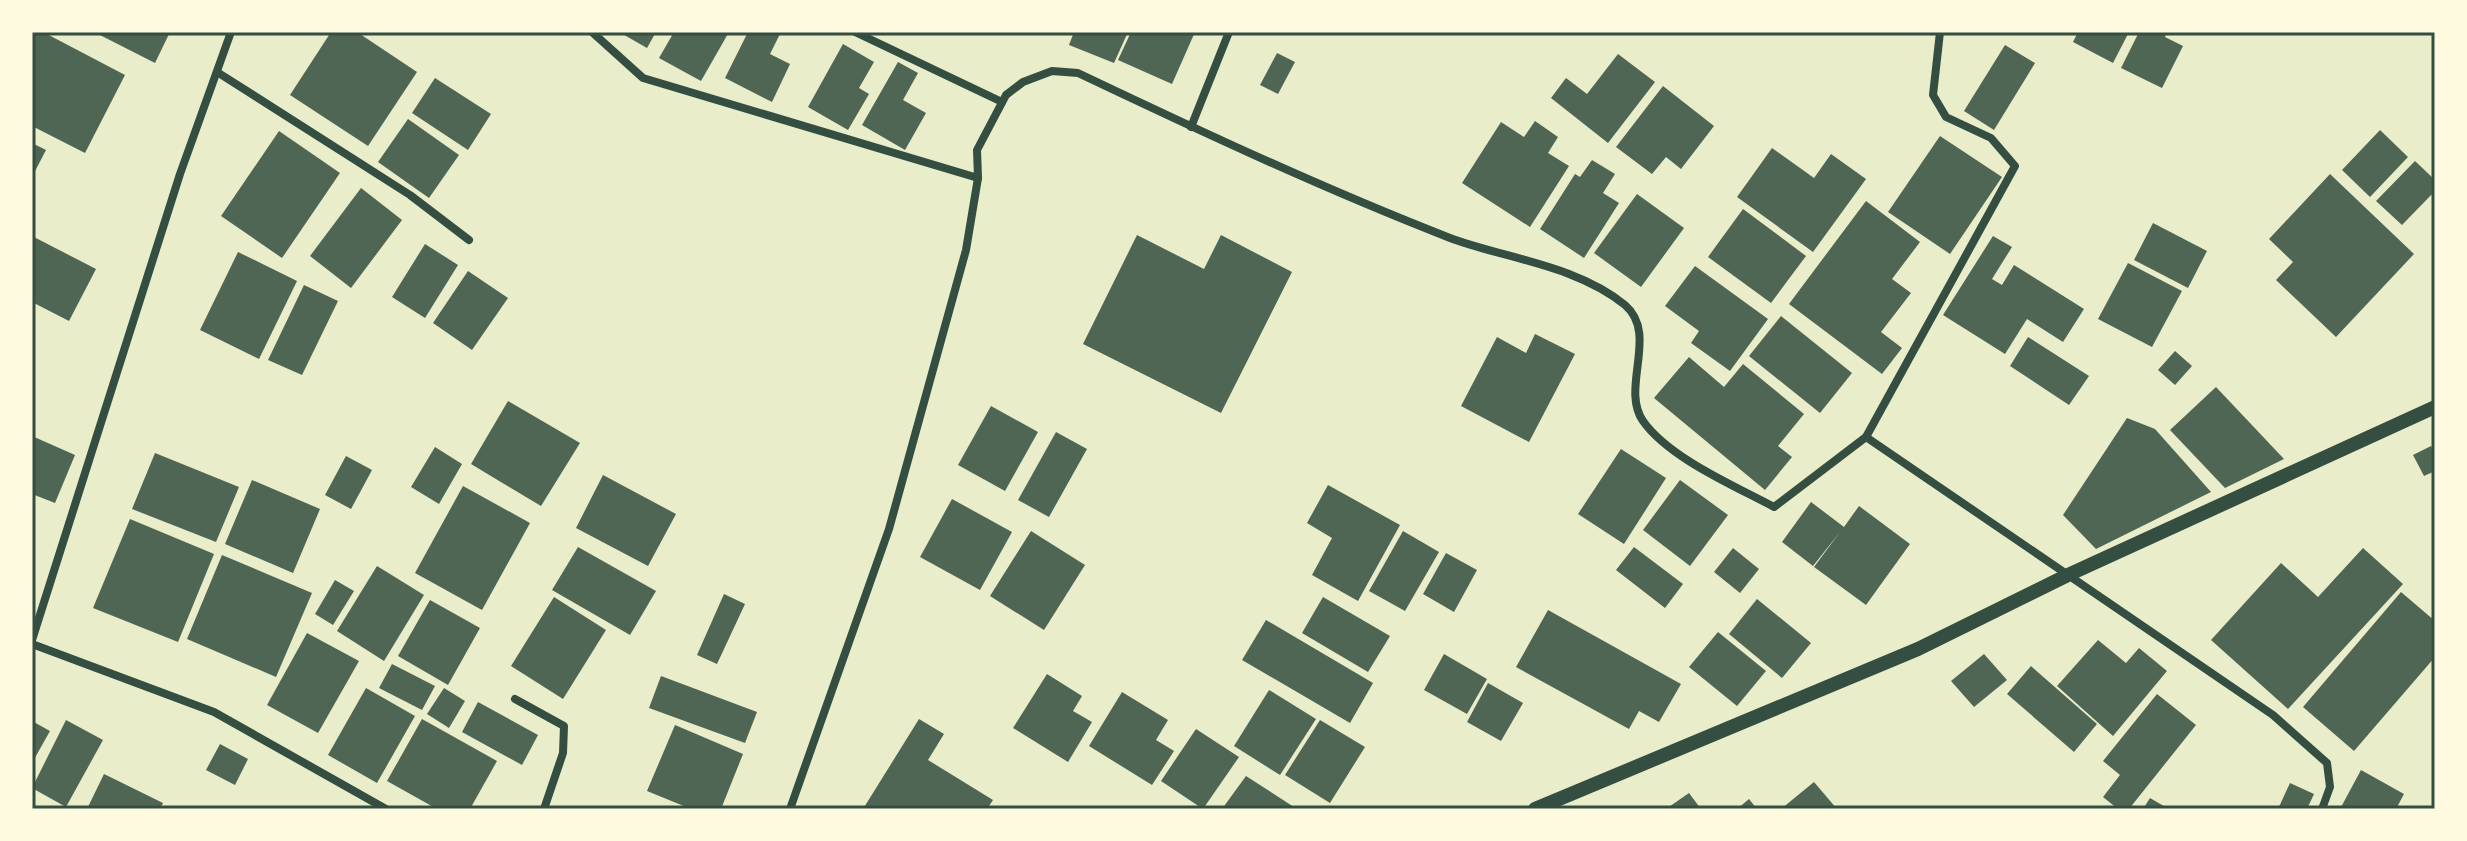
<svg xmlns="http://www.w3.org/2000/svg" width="2467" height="841" font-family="Lora,serif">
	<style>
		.building { fill: #4f6655 }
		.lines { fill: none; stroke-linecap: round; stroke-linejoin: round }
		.minor { stroke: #344e41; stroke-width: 8 }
		.tertiary { stroke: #344e41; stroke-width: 14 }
		.neatline { fill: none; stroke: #344e41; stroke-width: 3 }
	</style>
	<rect width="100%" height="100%" fill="#e9edc9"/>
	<g class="building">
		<path d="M32,32H43L125,75L85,153L32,126Z"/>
		<path d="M94,32H170L155,63Z"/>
		<path d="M331,32H357L417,72L368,146L290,95Z"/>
		<path d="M619,32H656L647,48Z"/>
		<path d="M674,32H729L701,81L659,58Z"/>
		<path d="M748,32H781L770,54L790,64L772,102L725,78Z"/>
		<path d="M1074,32H1128L1114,63L1069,45Z"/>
		<path d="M1131,32H1195L1172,84L1118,60Z"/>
		<path d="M2078,32H2129L2113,63L2073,42Z"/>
		<path d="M2139,32H2167L2165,37L2183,46L2162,88L2121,68Z"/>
		<path d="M843,44L874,62L859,88L869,94L848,130L808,107Z"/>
		<path d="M2005,45L2035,63L1994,130L1964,111Z"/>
		<path d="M1277,53L1295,62L1278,94L1260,85Z"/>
		<path d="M1618,54L1655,82L1608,143L1551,98L1566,78L1587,94Z"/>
		<path d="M898,62L918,73L903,100L926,113L905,150L862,125Z"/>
		<path d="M435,78L491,114L468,150L412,113Z"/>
		<path d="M1663,86L1714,126L1681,169L1666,157L1652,174L1616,147Z"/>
		<path d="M408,119L459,155L429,198L378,162Z"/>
		<path d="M1535,121L1558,137L1548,153L1569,166L1530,227L1462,183L1501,122L1524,137Z"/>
		<path d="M2380,130L2408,157L2370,197L2342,170Z"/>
		<path d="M279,131L340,173L282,258L221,216Z"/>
		<path d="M1940,136L2002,177L1950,254L1888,212Z"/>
		<path d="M32,143L46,150L32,177Z"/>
		<path d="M1772,148L1814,178L1831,154L1866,179L1813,252L1737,197Z"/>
		<path d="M1592,160L1615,174L1603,193L1619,203L1584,258L1540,229L1575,174L1580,177Z"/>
		<path d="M2415,161L2435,180V191L2402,225L2376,201Z"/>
		<path d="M2330,174L2414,254L2336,337L2276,280L2293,262L2269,239Z"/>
		<path d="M361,188L402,220L351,288L310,256Z"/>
		<path d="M1637,194L1684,228L1641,287L1594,253Z"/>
		<path d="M1866,201L1920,242L1892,279L1911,293L1881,332L1902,348L1882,374L1789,304Z"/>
		<path d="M1743,209L1806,256L1771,303L1708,257Z"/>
		<path d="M2153,223L2207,251L2188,288L2134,260Z"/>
		<path d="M1137,235L1204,269L1221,235L1292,272L1221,413L1083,344Z"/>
		<path d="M32,236L96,269L69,321L32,302Z"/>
		<path d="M1993,236L2012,247L1992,279L2002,285L2014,265L2084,309L2063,342L2027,319L2005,354L1943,315Z"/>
		<path d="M425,244L458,265L425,318L392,297Z"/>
		<path d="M238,252L297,281L259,359L200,330Z"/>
		<path d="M2128,263L2182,291L2152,347L2098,319Z"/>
		<path d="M1695,266L1768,319L1730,371L1691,343L1699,331L1665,306Z"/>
		<path d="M468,271L508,298L472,350L433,323Z"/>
		<path d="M304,285L338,301L302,375L268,360Z"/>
		<path d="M1781,316L1852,373L1820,413L1749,356Z"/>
		<path d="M1535,334L1575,354L1529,442L1461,406L1497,337L1526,353Z"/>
		<path d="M2028,337L2089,376L2069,405L2010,366Z"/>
		<path d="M2175,351L2192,366L2175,385L2158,370Z"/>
		<path d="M1689,357L1724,387L1743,364L1804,414L1778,446L1792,457L1765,490L1654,398Z"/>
		<path d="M2216,387L2284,459L2225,488L2170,430Z"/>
		<path d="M508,401L580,443L541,506L471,464Z"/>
		<path d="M991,406L1038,432L1005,491L958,465Z"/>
		<path d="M2127,418L2155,429L2211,492L2096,549L2063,515Z"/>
		<path d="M1056,432L1087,449L1049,517L1018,500Z"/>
		<path d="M32,436L75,455L55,503L32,494Z"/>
		<path d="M2431,446L2435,454V471L2424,476L2413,455Z"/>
		<path d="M435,447L462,464L439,504L411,487Z"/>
		<path d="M1621,449L1666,478L1624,544L1578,514Z"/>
		<path d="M155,453L239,487L216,542L132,509Z"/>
		<path d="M346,456L372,470L351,509L325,495Z"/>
		<path d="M603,475L676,514L648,566L576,528Z"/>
		<path d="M252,480L320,509L293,573L225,544Z"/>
		<path d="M1680,480L1728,515L1690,566L1643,530Z"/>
		<path d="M1328,485L1400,525L1358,601L1312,575L1332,538L1307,523Z"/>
		<path d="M463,486L530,523L482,610L415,573Z"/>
		<path d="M952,499L1012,532L980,590L920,557Z"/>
		<path d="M1811,502L1844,527L1859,506L1910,544L1866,605L1814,567L1840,532L1813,566L1782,542Z"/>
		<path d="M130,519L214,554L178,642L93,608Z"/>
		<path d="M1031,531L1085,565L1044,630L990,596Z"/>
		<path d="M1403,531L1439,552L1405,611L1369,591Z"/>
		<path d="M578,547L656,591L630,635L552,590Z"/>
		<path d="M1634,547L1683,584L1665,608L1616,570Z"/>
		<path d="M1733,548L1759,569L1740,593L1714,572Z"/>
		<path d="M2363,548L2403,584L2288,709L2211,640L2281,563L2318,597Z"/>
		<path d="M1446,553L1477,570L1454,612L1423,594Z"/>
		<path d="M222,555L312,593L276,677L187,639Z"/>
		<path d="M377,566L424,595L384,661L337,631Z"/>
		<path d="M335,580L354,591L333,625L315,614Z"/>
		<path d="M2401,592L2435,621V657L2354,751L2303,707Z"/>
		<path d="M724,594L745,604L717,664L697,655Z"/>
		<path d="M554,597L606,630L563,699L511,666Z"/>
		<path d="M1323,597L1390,636L1368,672L1302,633Z"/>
		<path d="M1757,599L1811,643L1782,678L1729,634Z"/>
		<path d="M430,600L480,628L448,685L398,656Z"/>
		<path d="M1548,610L1681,684L1659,722L1639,711L1629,729L1516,667Z"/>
		<path d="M1266,620L1373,683L1350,723L1242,660Z"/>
		<path d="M1718,632L1766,671L1737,706L1689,667Z"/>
		<path d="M307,633L359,661L318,733L267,705Z"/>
		<path d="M2098,640L2126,663L2139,648L2167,671L2113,736L2057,686Z"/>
		<path d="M1444,654L1487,679L1467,714L1424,690Z"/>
		<path d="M1984,654L2007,680L1974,707L1951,681Z"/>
		<path d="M392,664L435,686L422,710L379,688Z"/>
		<path d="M2031,666L2097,724L2074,752L2007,694Z"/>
		<path d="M1047,674L1082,696L1073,711L1092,722L1068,762L1013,728Z"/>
		<path d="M661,676L757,712L745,743L649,708Z"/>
		<path d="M1488,683L1523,703L1501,741L1467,722Z"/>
		<path d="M366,688L415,716L377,783L328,755Z"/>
		<path d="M444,688L465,701L449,728L427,714Z"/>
		<path d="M1269,690L1316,719L1280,775L1234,746Z"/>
		<path d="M1122,692L1168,720L1156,740L1174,751L1152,785L1089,746Z"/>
		<path d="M2157,694L2196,725L2129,809H2118L2103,797L2120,775L2103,761Z"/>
		<path d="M478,702L538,735L522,765L462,732Z"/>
		<path d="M422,719L497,761L470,809H437L387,781Z"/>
		<path d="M919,719L944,734L928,760L993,800L987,809H863Z"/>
		<path d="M66,720L103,740L66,807L32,788Z"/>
		<path d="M1320,720L1365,747L1330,803L1285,775Z"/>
		<path d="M32,721L50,731L32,763Z"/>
		<path d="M675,725L743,754L721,809H691L647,791Z"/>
		<path d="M1196,729L1239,757L1203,809L1161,781Z"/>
		<path d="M220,744L248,759L235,785L206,770Z"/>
		<path d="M2361,770L2404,794L2396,809H2340Z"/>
		<path d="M104,774L163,803L160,809H87Z"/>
		<path d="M1246,776L1297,809H1222Z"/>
		<path d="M1814,782L1837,809H1781Z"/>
		<path d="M2290,783L2314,794L2307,809H2278Z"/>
		<path d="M1689,793L1701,809H1666Z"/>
		<path d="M2150,798L2169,809H2143Z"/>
		<path d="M1749,799L1757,809H1737Z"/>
	</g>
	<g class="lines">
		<g class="minor">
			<path d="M592,32L643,78L978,178"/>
			<path d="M855,32L1002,102"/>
			<path d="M217,72L410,195L469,240"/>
			<path d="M1191,127L1229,32"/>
			<path d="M1866,437L2273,715L2327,763L2330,787L2322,809"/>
			<path d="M32,640L180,174L231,32"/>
			<path d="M32,644L214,712L386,809"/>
			<path d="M515,699L564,726L563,753L544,809"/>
			<path d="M790,809L889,529L966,250L978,178L977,150L1006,95L1023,82L1052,71L1078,73C1200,131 1324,189 1450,238C1507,259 1576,265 1625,305C1659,334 1620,388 1643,421C1669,458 1735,486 1774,507L1866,437L2015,166L1991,138L1946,117L1933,95L1940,32"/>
		</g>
		<path class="tertiary" d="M1535,809L1918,649L2070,574L2435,407"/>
	</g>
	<rect width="2467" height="841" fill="none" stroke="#fefae0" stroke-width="68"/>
	<rect x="34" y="34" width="2399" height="773" class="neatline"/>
</svg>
